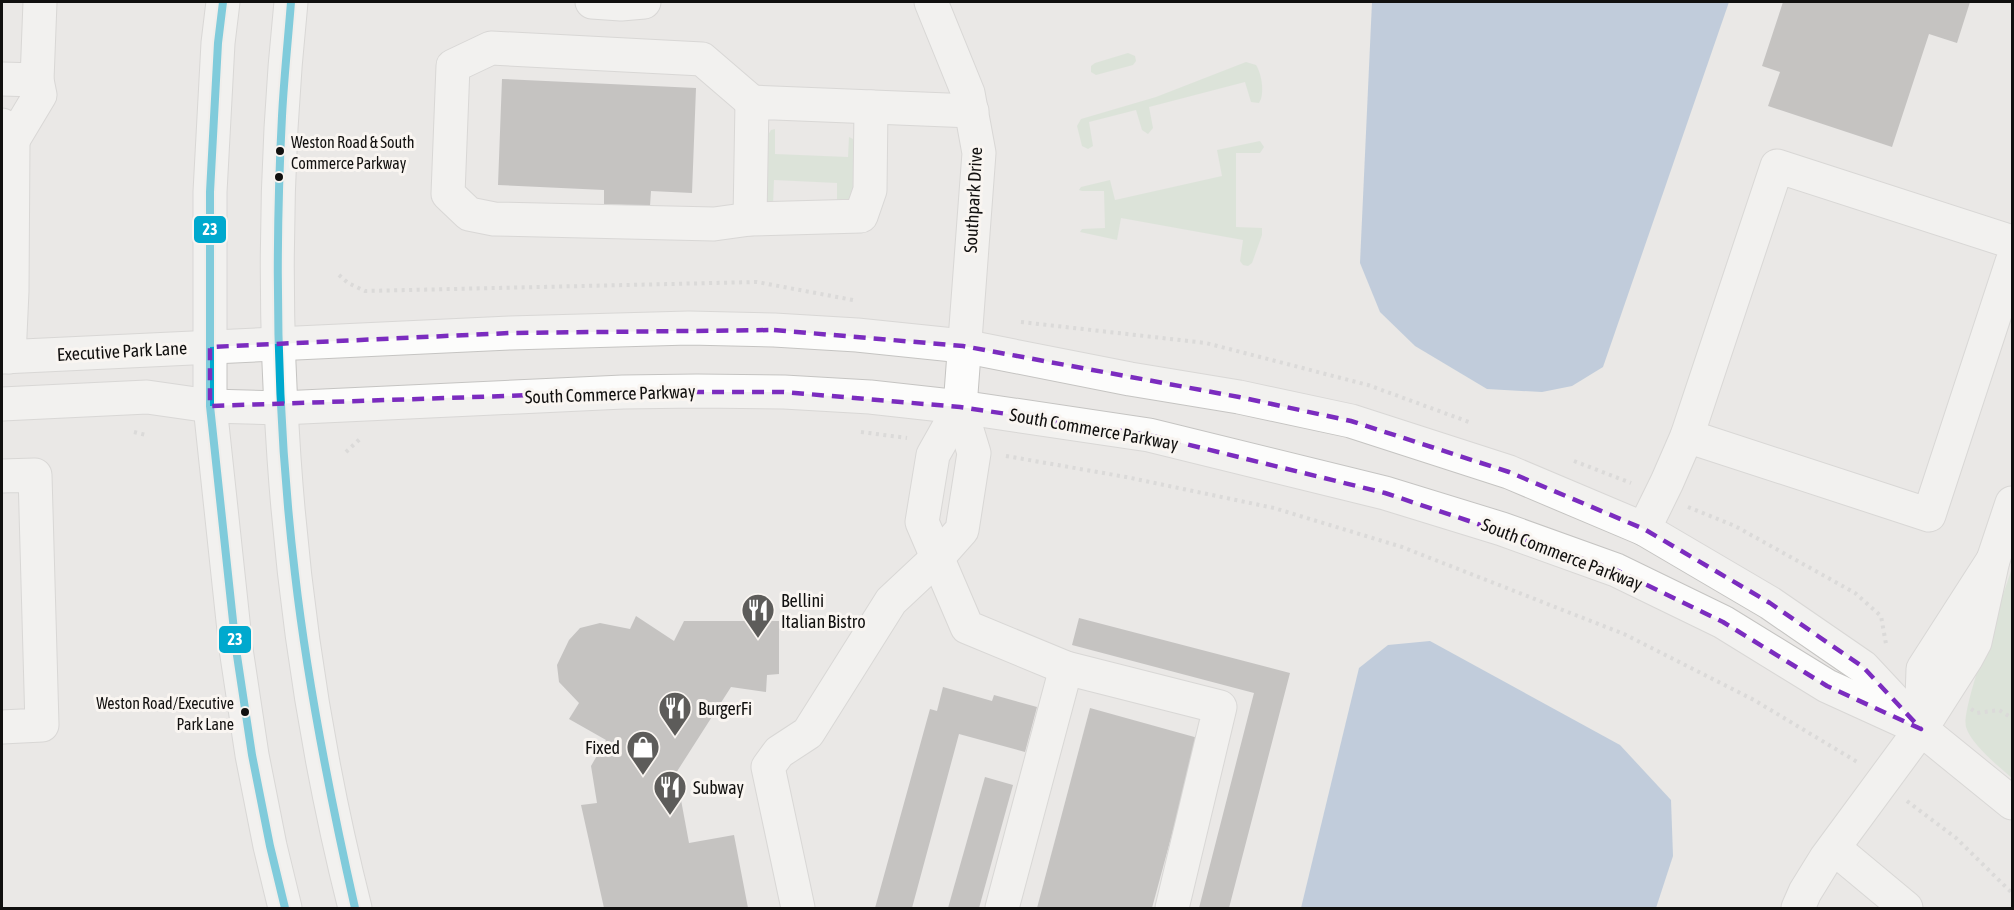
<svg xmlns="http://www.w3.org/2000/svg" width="2014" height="910" font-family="'Asap Condensed',sans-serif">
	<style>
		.grass { fill: #cddecb }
		.water { fill: #90acce }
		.building { fill: #999796 }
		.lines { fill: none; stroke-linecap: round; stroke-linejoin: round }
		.minor-casing { stroke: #c5c4c2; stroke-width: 35 }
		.major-casing { stroke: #c5c4c2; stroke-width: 35 }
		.path { stroke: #c9c9c9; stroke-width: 4; stroke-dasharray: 3 4.5; stroke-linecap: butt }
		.minor { stroke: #fcfcfb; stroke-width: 33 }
		.major { stroke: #fcfcfb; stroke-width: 33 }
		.bus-1-casing { stroke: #f9f5f1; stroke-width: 12 }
		.bus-1 { stroke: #00a9ce; stroke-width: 8 }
		.marked { fill: none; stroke: #7b2cbf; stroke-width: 4.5; stroke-dasharray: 12 8; stroke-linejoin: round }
		.bus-dot { fill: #11100f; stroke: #f9f5f1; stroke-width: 2 }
		.labels { text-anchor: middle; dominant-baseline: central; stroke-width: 6; stroke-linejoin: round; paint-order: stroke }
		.bus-label { font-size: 16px; fill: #11100f; stroke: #f9f5f1; text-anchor: start }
		.street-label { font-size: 18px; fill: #11100f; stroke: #f9f5f1 }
		.poi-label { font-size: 18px; fill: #11100f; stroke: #f9f5f1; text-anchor: start }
		.line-badge { stroke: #f9f5f1; stroke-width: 2 }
		.badge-label { font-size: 16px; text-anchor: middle; font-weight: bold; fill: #fff }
	</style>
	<rect width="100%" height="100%" fill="#eae8e6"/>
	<g class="grass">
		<path d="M1128,53L1135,56L1136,61L1133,65L1096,75L1091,72V66L1095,63Z"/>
		<path d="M1246,62L1256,65C1262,74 1265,95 1259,103L1251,102L1245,82L1149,107L1153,128L1148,134L1142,130L1136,110L1089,122L1093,146L1088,149L1082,146L1077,126L1081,119L1156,97Z"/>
		<path d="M775,129V154L848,157L849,137L853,139L855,192L850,202L837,209V183L774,180L773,205L767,201L768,135L771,130Z"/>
		<path d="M1260,141L1264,147L1260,153H1236V227L1262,228V235L1252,263L1248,266L1243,265L1240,261L1243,240L1121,218L1117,240L1080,232L1082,229L1105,228L1104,191H1082L1079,190L1081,187L1110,180L1115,200L1222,176L1217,150Z"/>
		<path d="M2012,568V778C1999,767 1971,744 1966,727C1961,708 2004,594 2012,568Z"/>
	</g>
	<g class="water">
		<path d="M1372,2H1729L1603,367L1572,386L1542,392L1487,389L1415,346L1380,312L1360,263Z"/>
		<path d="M1430,641L1620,745L1671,800L1673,856L1656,908H1301L1359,668L1388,645Z"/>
	</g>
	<g class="building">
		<path d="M1783,2H1970L1957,43L1929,34L1892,147L1768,106L1780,72L1762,66Z"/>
		<path d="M502,79L696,88L692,193L651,191L650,206L604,204V190L498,185Z"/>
		<path d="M636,616L674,641L684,621H779V674L767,675L766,692L731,687L676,773L689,843L734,835L748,908H604L581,805L597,803L591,766L606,740L569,719L579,703L559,682L557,665L569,640L580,628L600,623L630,629Z"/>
		<path d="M1079,618L1290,673L1229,908H1199L1254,693L1072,645Z"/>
		<path d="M943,687L992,701L994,695L1037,707L1025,752L959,734L912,908H875L930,709L937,711Z"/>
		<path d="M1090,708L1198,738L1152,908H1037Z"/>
		<path d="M985,777L1013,785L979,908H948Z"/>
	</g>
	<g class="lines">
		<defs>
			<g id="minor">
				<path d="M592,2L621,4L644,2"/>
				<path d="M2,79L37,80"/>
				<path d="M752,102L702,59L491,48L453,66L448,194L469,214L494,219L714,224L750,219L861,216L870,190L871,107"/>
				<path d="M2,125L13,140L40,95L37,80L40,2"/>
				<path d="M2,139L13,140L12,291L9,357"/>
				<path d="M750,219L752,102L972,111"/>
				<path d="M2,357L510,333L689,328L774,330L857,335L963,346L1130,379L1239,397L1351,421L1509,472L1644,529L1770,603L1863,667L1921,729L2012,803"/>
				<path d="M2,404L147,397L210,406L281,408L623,392L697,391L784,392L870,397L960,407L1149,435L1385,493L1502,529L1616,570L1723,622L1827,686L1906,722"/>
				<path d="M960,407L933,455L922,522L967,627L1066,668L1220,707L1172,908"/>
				<path d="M1687,436L1929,515L2012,262"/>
				<path d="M2,476L35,475L42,725L2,727"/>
				<path d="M1644,529L1667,482L1687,436L1777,166L2012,242"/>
				<path d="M1993,560L2012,503"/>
				<path d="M1834,848L1906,908"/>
				<path d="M798,908L768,767L779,752L808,733L891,601L938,557L962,530L974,453L960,407L979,153L968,93L931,2"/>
				<path d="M1002,908L1066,668"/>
				<path d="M1798,908L1805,892L1826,858L1921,729L1967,657L1975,642L1993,560L1923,669L1921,729"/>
			</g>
			<g id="major">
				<path d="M223,2L218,43L210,192V406L236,649L252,755L270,846L285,908"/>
				<path d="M291,2C260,298 282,620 355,908"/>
			</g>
		</defs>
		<use href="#minor" class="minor-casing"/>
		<use href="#major" class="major-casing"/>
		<g class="path">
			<path d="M339,275L348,283L365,291L757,282L853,300"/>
			<path d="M1021,322L1206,343L1368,385L1469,422"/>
			<path d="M134,432L146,435"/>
			<path d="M861,432L907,438"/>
			<path d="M346,452L362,437"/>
			<path d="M1006,456L1126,477L1274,508L1402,547L1624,634L1754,700L1859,763"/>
			<path d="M1574,461L1631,483"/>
			<path d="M1688,507L1735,526L1855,593L1881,616L1886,644"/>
			<path d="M1971,709L1977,713L1999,710L2012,718"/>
			<path d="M1907,801L1956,838L2012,893"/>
		</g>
		<use href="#minor" class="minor"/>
		<use href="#major" class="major"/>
		<defs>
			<g id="bus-1">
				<path d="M223,2L218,43L210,192V406L236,649L252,755L270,846L285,908"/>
				<path d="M291,2C288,40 284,78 282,116C274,269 277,423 295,574C308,687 330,797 355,908"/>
			</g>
		</defs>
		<use href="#bus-1" class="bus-1-casing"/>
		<use href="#bus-1" class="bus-1"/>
	</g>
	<path d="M0 0H2014V910H0ZM774,330L963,346L1239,397L1351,421L1509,472L1644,529L1770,603L1863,667L1921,729L1827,686L1723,622L1616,570L1385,493L1149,435L960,407L784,392H623L210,406V347L510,333Z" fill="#eae8e6" fill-opacity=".55" fill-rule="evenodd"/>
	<path class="marked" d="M774,330L963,346L1239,397L1351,421L1509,472L1644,529L1770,603L1863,667L1921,729L1827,686L1723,622L1616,570L1385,493L1149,435L960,407L784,392H623L210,406V347L510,333Z"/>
	<defs>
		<symbol id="restaurant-pin" viewBox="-11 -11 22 30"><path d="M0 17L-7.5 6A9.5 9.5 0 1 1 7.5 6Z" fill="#5d5c5a" stroke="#f9f5f1"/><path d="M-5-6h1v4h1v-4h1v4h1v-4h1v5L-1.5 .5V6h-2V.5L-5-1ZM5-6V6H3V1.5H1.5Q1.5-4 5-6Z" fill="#fff"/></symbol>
		<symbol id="shop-pin" viewBox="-11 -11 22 30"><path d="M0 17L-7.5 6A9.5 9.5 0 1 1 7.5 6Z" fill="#5d5c5a" stroke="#f9f5f1"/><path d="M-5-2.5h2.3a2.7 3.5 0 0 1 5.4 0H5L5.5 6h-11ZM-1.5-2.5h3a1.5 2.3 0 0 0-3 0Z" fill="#fff"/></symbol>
	</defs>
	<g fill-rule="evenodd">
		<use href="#restaurant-pin" x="739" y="591" width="38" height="52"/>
		<use href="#restaurant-pin" x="656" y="689" width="38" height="52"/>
		<use href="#shop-pin" x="624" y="728" width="38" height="52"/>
		<use href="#restaurant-pin" x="651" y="768" width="38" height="52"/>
	</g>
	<g class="bus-dot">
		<circle cx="280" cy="151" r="5"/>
		<circle cx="279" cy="177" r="5"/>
		<circle cx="245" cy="712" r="5"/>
	</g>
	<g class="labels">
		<g class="bus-label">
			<text x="291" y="142">Weston Road &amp; South<tspan x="291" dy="21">Commerce Parkway</tspan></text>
			<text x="234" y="703" text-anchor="end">Weston Road/Executive<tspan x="234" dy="21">Park Lane</tspan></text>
		</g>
		<g class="street-label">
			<text transform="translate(973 200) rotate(-87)">Southpark Drive</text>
			<text transform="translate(122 351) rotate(-3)">Executive Park Lane</text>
			<text transform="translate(610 394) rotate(-2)">South Commerce Parkway</text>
			<text transform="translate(1094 429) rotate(10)">South Commerce Parkway</text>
			<text transform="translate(1562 554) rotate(21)">South Commerce Parkway</text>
		</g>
		<g class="poi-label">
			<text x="781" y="600">Bellini<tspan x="781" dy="21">Italian Bistro</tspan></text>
			<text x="698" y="708">BurgerFi</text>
			<text x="620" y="747" text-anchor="end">Fixed</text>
			<text x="693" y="787">Subway</text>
		</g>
	</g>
	<g class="line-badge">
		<rect x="193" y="215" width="34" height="29" rx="6" fill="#00a9ce"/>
		<rect x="218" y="625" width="34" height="29" rx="6" fill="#00a9ce"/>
	</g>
	<g class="badge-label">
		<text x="210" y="235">23</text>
		<text x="235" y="645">23</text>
	</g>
	<rect width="2014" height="910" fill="none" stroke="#11100f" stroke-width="6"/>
</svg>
